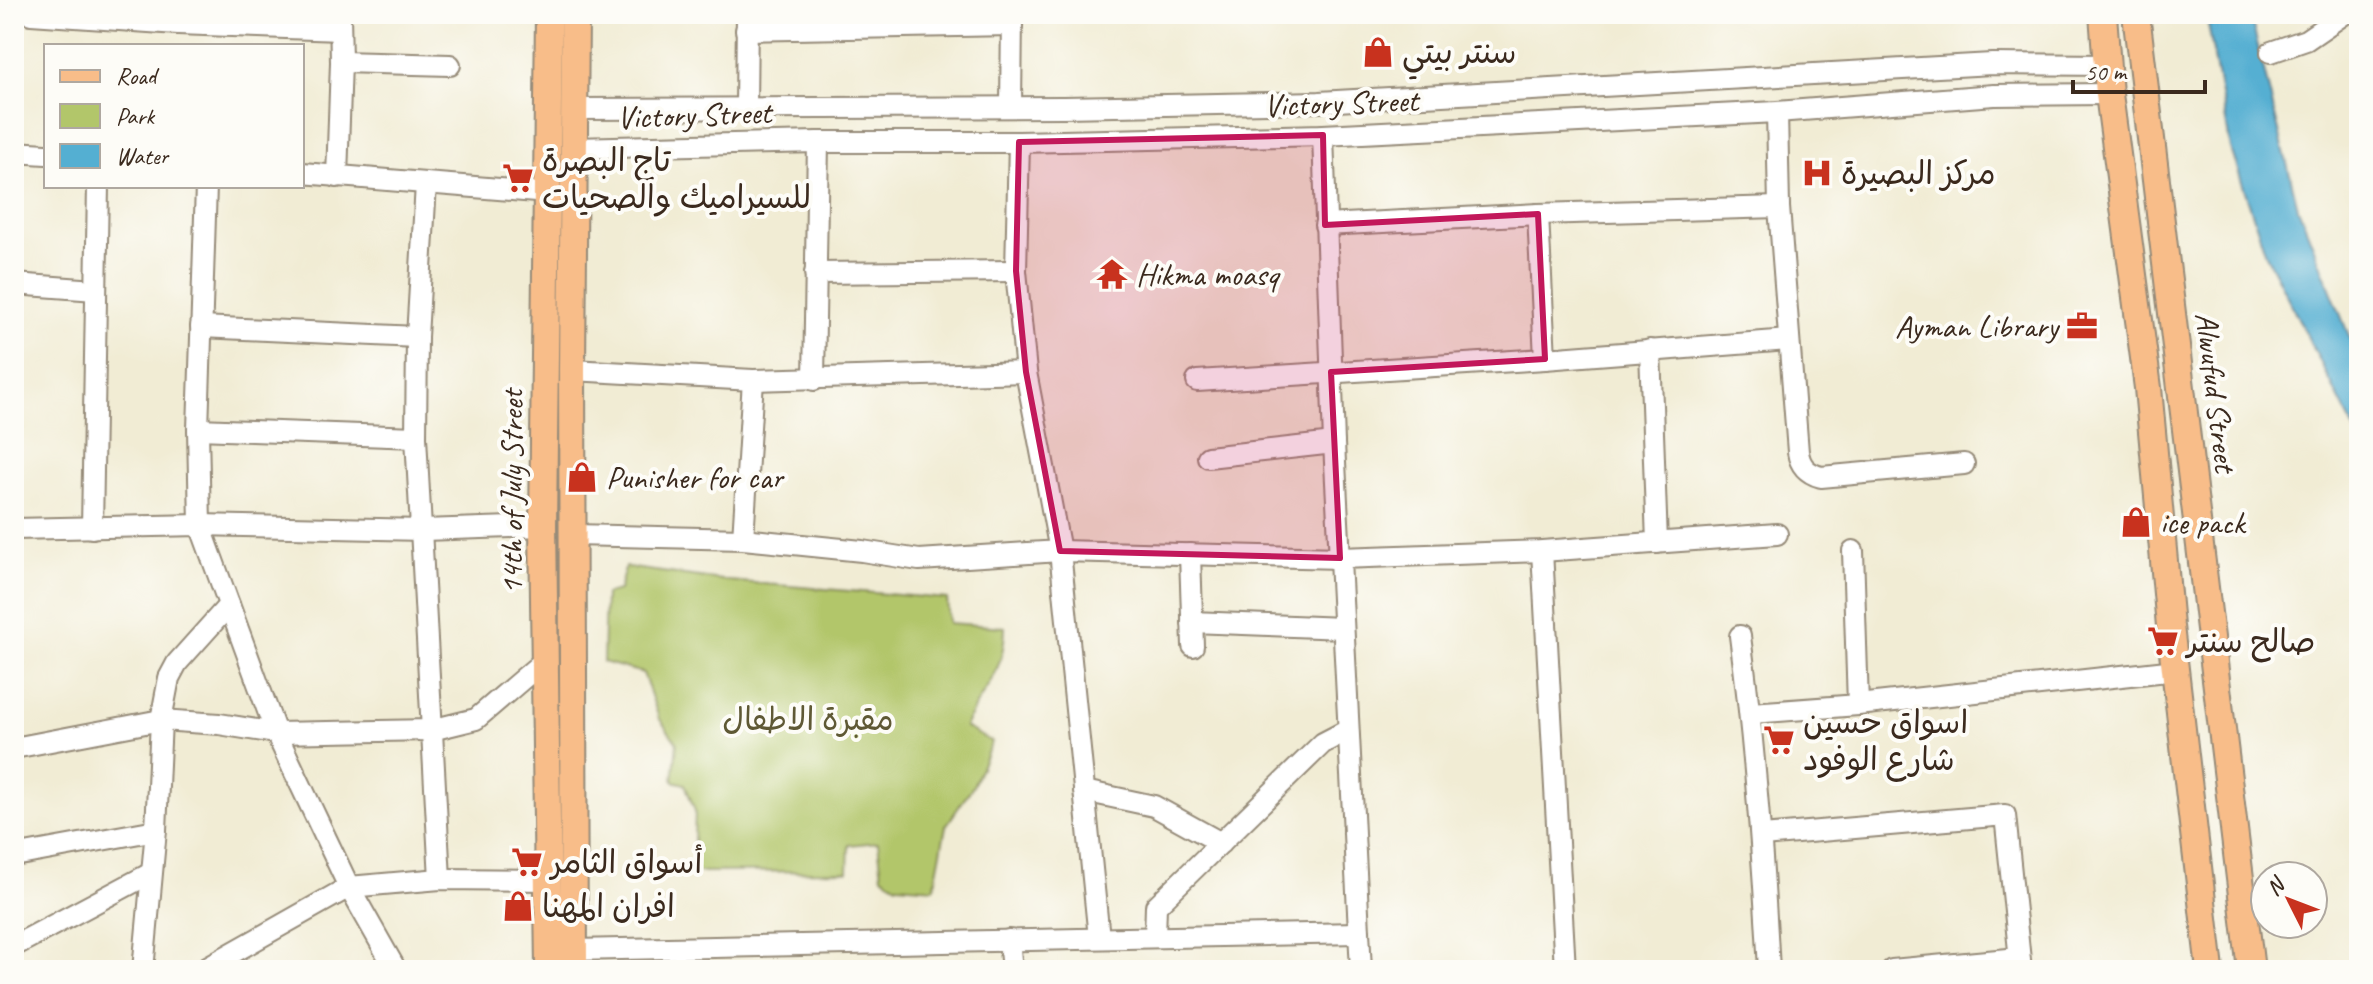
<svg xmlns="http://www.w3.org/2000/svg" width="2373" height="984" font-family="Caveat,'Playpen Sans Arabic',sans-serif">
	<style>
		.green { fill: #b2c66a; stroke: #767844; stroke-width: 2 }
		.water { fill: #54afd2; stroke: #486c78; stroke-width: 2 }
		.lines { fill: none; stroke-linecap: round; stroke-linejoin: round }
		.minor-casing { stroke: #968b79; stroke-width: 24 }
		.major-casing { stroke: #968b79; stroke-width: 30 }
		.minor { stroke: #fff; stroke-width: 20 }
		.major { stroke: #f8bd89; stroke-width: 26 }
		.marked { fill: #c2185b; fill-opacity: 0.2; stroke: #c2185b; stroke-width: 6; stroke-linejoin: round }
		.labels { text-anchor: middle; dominant-baseline: central; stroke-width: 8; stroke-linejoin: round; paint-order: stroke }
		.poi-label { font-size: 32px; fill: #3b2a1e; stroke: #fdfcf7; text-anchor: start }
		.street-label { font-size: 32px; fill: #3b2a1e; stroke: #fdfcf7 }
		.park-label { font-size: 32px; fill: #5f5935; stroke: #fdfcf7 }
	</style>
	<rect width="100%" height="100%" fill="#fdfcf7"/>
	<filter id="ink" filterUnits="userSpaceOnUse"><feTurbulence type="fractalNoise" baseFrequency=".0125" numOctaves="2"/><feDisplacementMap in="SourceGraphic" scale="16" xChannelSelector="R" yChannelSelector="G"/><feConvolveMatrix kernelMatrix="1 2 1 2 8 2 1 2 1" color-interpolation-filters="sRGB"/></filter>
	<filter id="wash" filterUnits="userSpaceOnUse"><feTurbulence type="fractalNoise" baseFrequency=".006" numOctaves="4" result="noise"/><feDisplacementMap in="SourceGraphic" scale="32" xChannelSelector="R" yChannelSelector="G"/><feGaussianBlur stdDeviation="1.8" result="paint"/><feColorMatrix in="noise" values="0 0 0 0 0 0 0 0 0 0 0 0 0 0 0 0 0 1.4 0 .05"/><feComposite in="paint" operator="in"/></filter>
	<g filter="url(#wash)">
		<rect width="100%" height="100%" fill="#f1ecd4"/>
		<path class="green" d="M625,567L729,581L947,599L949,623L1005,627C1004,677 982,686 965,727L992,742L973,786L946,826L934,888L897,885L882,876L878,842L849,845L848,871L693,872L695,811L685,784L673,781L677,743L659,718L643,673L603,662L605,594L619,591Z"/>
		<path class="water" d="M2206,14H2250L2298,208L2359,361V438L2267,257L2231,149Z"/>
	</g>
	<g filter="url(#ink)">
		<g class="lines">
			<defs>
				<g id="minor">
					<path d="M31,14L178,24L340,30"/>
					<path d="M746,30L1012,25"/>
					<path d="M2271,52L2306,40L2344,14"/>
					<path d="M341,62L450,65"/>
					<path d="M1011,107L1012,14"/>
					<path d="M746,108L747,14"/>
					<path d="M575,109L1064,107L1319,102L1992,64L2108,65"/>
					<path d="M1777,112L1779,207L1798,452C1800,466 1807,473 1821,477L1964,464"/>
					<path d="M1323,135L1334,443L1361,970"/>
					<path d="M1019,142L1016,271L1026,372L1060,551L1099,938"/>
					<path d="M574,148L818,142H1019L1323,135L1777,112L1994,95L2109,94"/>
					<path d="M14,152L46,154"/>
					<path d="M302,173L548,193"/>
					<path d="M337,177L341,62L340,14"/>
					<path d="M426,184L417,337L416,437L440,879"/>
					<path d="M206,186L198,429L200,525L276,733L349,887L396,970"/>
					<path d="M1538,214L1545,359"/>
					<path d="M1325,225L1538,214L1779,207"/>
					<path d="M815,273L1016,271"/>
					<path d="M14,284L96,290"/>
					<path d="M201,327L417,337"/>
					<path d="M1650,350L1657,543"/>
					<path d="M572,370L753,380L1026,372"/>
					<path d="M814,380L818,142"/>
					<path d="M1197,381L1545,359L1789,340"/>
					<path d="M198,429L416,437"/>
					<path d="M1208,457L1334,443"/>
					<path d="M92,528L98,186"/>
					<path d="M14,529L200,525L423,530L543,526"/>
					<path d="M574,535L743,539L862,551L919,560L1060,551L1340,558L1542,551L1777,534"/>
					<path d="M743,539L753,380"/>
					<path d="M1542,551L1565,970"/>
					<path d="M1853,551L1858,705"/>
					<path d="M1190,554L1193,646"/>
					<path d="M1192,622L1343,628"/>
					<path d="M1740,636C1755,747 1763,858 1769,970"/>
					<path d="M1751,713L1858,705L2176,670"/>
					<path d="M14,748L161,720L219,724L276,733L431,730L476,719L546,659"/>
					<path d="M1084,791L1154,806L1221,843"/>
					<path d="M1762,836L2005,815L2021,970"/>
					<path d="M14,856L156,830"/>
					<path d="M1155,937L1156,906L1323,743L1348,730"/>
					<path d="M1009,940L1012,970"/>
					<path d="M14,946L151,873"/>
					<path d="M574,950L1358,933"/>
					<path d="M143,970L156,830L161,720L169,678L177,663L229,605"/>
					<path d="M202,970L349,887L440,879L550,880"/>
					<path d="M1892,970L2019,958"/>
				</g>
				<g id="major">
					<path d="M549,14L543,526L549,970"/>
					<path d="M2103,14L2109,94L2148,388L2170,626L2210,970"/>
					<path d="M2136,14L2251,970"/>
					<path d="M574,970L572,370L575,14"/>
				</g>
			</defs>
			<use href="#minor" class="minor-casing"/>
			<use href="#major" class="major-casing"/>
			<use href="#minor" class="minor"/>
			<use href="#major" class="major"/>
		</g>
	</g>
	<path class="marked" d="M1323,135L1325,225L1538,214L1545,359L1331,372L1340,558L1060,551L1026,372L1016,271L1019,142Z"/>
	<defs>
		<symbol id="shop-bare" viewBox="-9 -9 18 18"><path d="M-5-2.5h2.3a2.7 3.5 0 0 1 5.4 0H5L5.5 6h-11ZM-1.5-2.5h3a1.5 2.3 0 0 0-3 0Z" fill="#c8321e" stroke="#fdfcf7" stroke-width="2.5" paint-order="stroke"/></symbol>
		<symbol id="hospital-bare" viewBox="-9 -9 18 18"><path d="M-5-5h3v3.5h4V-5h3V5h-3V1.5h-4V5h-3Z" fill="#c8321e" stroke="#fdfcf7" stroke-width="2.5" paint-order="stroke"/></symbol>
		<symbol id="supermarket-bare" viewBox="-9 -9 18 18"><path d="M-6-5.5h2.5l.6 2H6L4.5 2H-2.5L-4.4-4H-6ZM-1.5 3.2a1.3 1.3 0 1 0 .1 0ZM3 3.2a1.3 1.3 0 1 0 .1 0Z" fill="#c8321e" stroke="#fdfcf7" stroke-width="2.5" paint-order="stroke"/></symbol>
		<symbol id="temple-bare" viewBox="-9 -9 18 18"><path d="M0-6L5-2H3V0L6.5 2.5H4V6H1.5V3h-3V6H-4V2.5H-6.5L-3 0V-2H-5Z" fill="#c8321e" stroke="#fdfcf7" stroke-width="2.5" paint-order="stroke"/></symbol>
		<symbol id="office-bare" viewBox="-9 -9 18 18"><path d="M-6-3h4V-5.5h4V-3h4V5H-6ZM-1-4.5V-3h2v-1.5ZM-6 0V1H6V0Z" fill="#c8321e" stroke="#fdfcf7" stroke-width="2.5" paint-order="stroke"/></symbol>
	</defs>
	<g fill-rule="evenodd">
		<use href="#shop-bare" x="1356" y="30" width="44" height="44"/>
		<use href="#hospital-bare" x="1795" y="151" width="44" height="44"/>
		<use href="#supermarket-bare" x="496" y="156" width="44" height="44"/>
		<use href="#temple-bare" x="1090" y="252" width="44" height="44"/>
		<use href="#office-bare" x="2060" y="304" width="44" height="44"/>
		<use href="#shop-bare" x="560" y="455" width="44" height="44"/>
		<use href="#shop-bare" x="2114" y="500" width="44" height="44"/>
		<use href="#supermarket-bare" x="2141" y="619" width="44" height="44"/>
		<use href="#supermarket-bare" x="1757" y="718" width="44" height="44"/>
		<use href="#supermarket-bare" x="505" y="840" width="44" height="44"/>
		<use href="#shop-bare" x="496" y="884" width="44" height="44"/>
	</g>
	<g class="labels">
		<g class="poi-label">
			<text x="1402" y="52">سنتر بيتي</text>
			<text x="542" y="160">تاج البصرة<tspan x="542" dy="37">للسيراميك والصحيات</tspan></text>
			<text x="1841" y="173">مركز البصيرة</text>
			<text x="1136" y="274">Hikma moasq</text>
			<text x="2058" y="326" text-anchor="end">Ayman Library</text>
			<text x="606" y="477">Punisher for car</text>
			<text x="2160" y="522">ice pack</text>
			<text x="2187" y="641">صالح سنتر</text>
			<text x="1803" y="722">اسواق حسين<tspan x="1803" dy="37">شارع الوفود</tspan></text>
			<text x="551" y="862">أسواق الثامر</text>
			<text x="542" y="906">افران المهنا</text>
		</g>
		<g class="street-label">
			<text transform="translate(1341 103) rotate(-2)">Victory Street</text>
			<text transform="translate(694 115) rotate(-2)">Victory Street</text>
			<text transform="translate(2216 392) rotate(83)">Alwufud Street</text>
			<text transform="translate(511 492) rotate(-90)">14th of July Street</text>
		</g>
		<g class="park-label">
			<text x="808" y="719">مقبرة الاطفال</text>
		</g>
	</g>
	<rect width="2373" height="984" fill="none" stroke="#fdfcf7" stroke-width="48"/>
	<rect x="44" y="44" width="260" height="144" fill="#fdfcf7" stroke="#afa8a0" stroke-width="2"/>
	<rect x="60" y="70" width="40" height="12" fill="#f8bd89" stroke="#afa8a0" stroke-width="2"/>
	<text x="116" y="84" font-size="24" fill="#3b2a1e">Road</text>
	<rect x="60" y="104" width="40" height="24" fill="#b2c66a" stroke="#afa8a0" stroke-width="2"/>
	<text x="116" y="124" font-size="24" fill="#3b2a1e">Park</text>
	<rect x="60" y="144" width="40" height="24" fill="#54afd2" stroke="#afa8a0" stroke-width="2"/>
	<text x="116" y="164" font-size="24" fill="#3b2a1e">Water</text>
	<g transform="translate(2289 900) rotate(312)"><circle r="38" fill="#fdfcf7" stroke="#afa8a0" stroke-width="2"/>
	<path d="M0-6L14 30L0 20L-14 30Z" fill="#c8321e"/>
	<text y="-12" font-size="22" font-weight="bold" text-anchor="middle" fill="#3b2a1e">N</text>
	</g>
	<path d="M2073 80v12h132v-12" fill="none" stroke="#3b2a1e" stroke-width="4"/>
	<text x="2085" y="80" font-size="24" fill="#3b2a1e" stroke="#fdfcf7" stroke-width="6" paint-order="stroke">50 m</text>
</svg>
